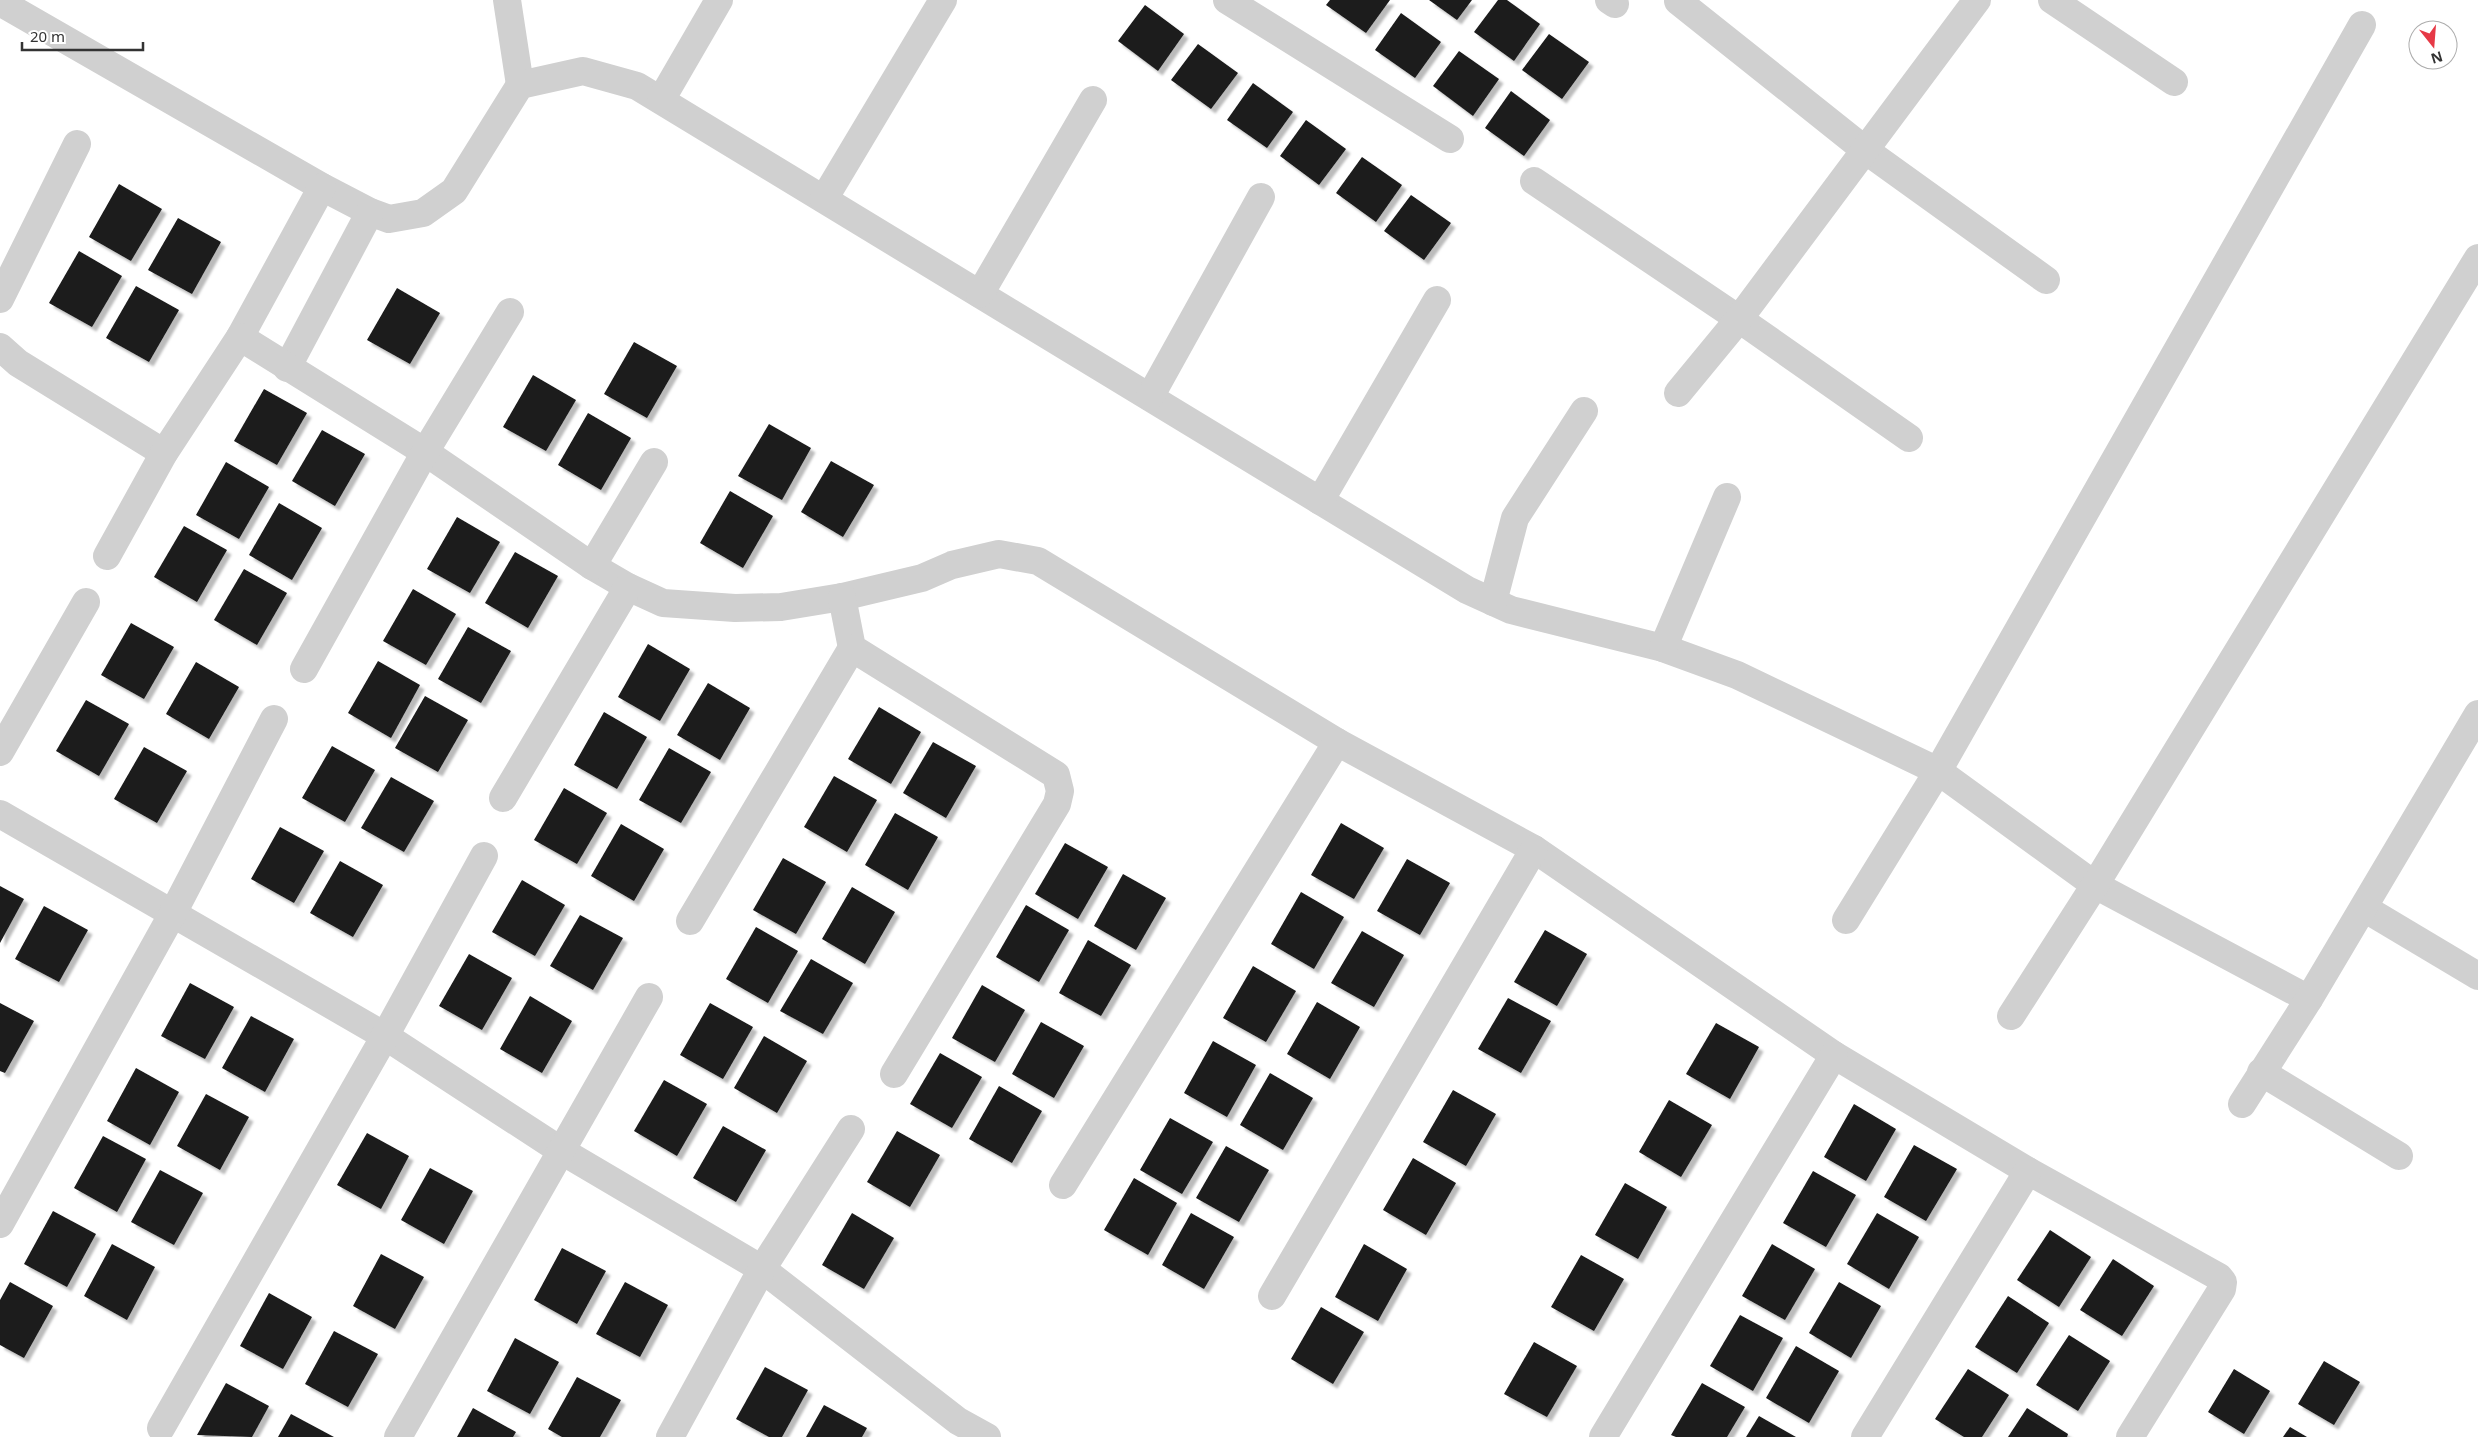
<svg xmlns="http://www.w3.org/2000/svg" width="2478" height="1437" font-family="'Noto Sans',sans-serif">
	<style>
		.building { fill: #1a1a1a; filter: url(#shadow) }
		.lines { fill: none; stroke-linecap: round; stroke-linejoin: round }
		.minor { stroke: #d0d0d0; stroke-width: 28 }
	</style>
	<defs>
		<filter id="shadow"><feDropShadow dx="4.5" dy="4.5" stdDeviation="1" flood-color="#0004"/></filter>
	</defs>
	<rect width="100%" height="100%" fill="#fff"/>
	<g class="building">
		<path d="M1330,0H1390L1366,33L1326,5Z"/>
		<path d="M1429,0H1472L1457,20Z"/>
		<path d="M1498,0H1507L1540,24L1514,61L1474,32Z"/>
		<path d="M1145,5L1184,34L1158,71L1118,41Z"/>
		<path d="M1401,13L1441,42L1415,78L1375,50Z"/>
		<path d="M1549,34L1589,62L1562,99L1522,70Z"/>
		<path d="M1198,44L1238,73L1211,109L1171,80Z"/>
		<path d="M1459,51L1499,79L1473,116L1433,86Z"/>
		<path d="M1253,83L1293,112L1267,148L1227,120Z"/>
		<path d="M1511,91L1550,120L1524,156L1485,128Z"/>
		<path d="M1306,120L1346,149L1319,185L1280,156Z"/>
		<path d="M1362,157L1402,185L1376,222L1336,193Z"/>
		<path d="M119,184L162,209L131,261L89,237Z"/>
		<path d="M1411,195L1451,223L1424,260L1384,231Z"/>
		<path d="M178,218L221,242L192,294L148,270Z"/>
		<path d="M79,251L122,276L92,327L49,303Z"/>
		<path d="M136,286L179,310L149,362L106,338Z"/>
		<path d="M397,288L440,313L410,364L367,340Z"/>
		<path d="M634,342L677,366L647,418L604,394Z"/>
		<path d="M533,375L576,400L546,451L503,427Z"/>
		<path d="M264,389L307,413L277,465L234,441Z"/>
		<path d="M588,413L631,438L601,490L558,465Z"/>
		<path d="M769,424L811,448L782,500L738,476Z"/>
		<path d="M322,430L365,454L335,506L292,481Z"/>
		<path d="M831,461L874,485L843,537L801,512Z"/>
		<path d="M226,462L269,487L239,539L196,515Z"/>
		<path d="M730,491L773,516L743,568L700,543Z"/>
		<path d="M279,503L322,528L292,580L249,555Z"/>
		<path d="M457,517L500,542L470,593L427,569Z"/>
		<path d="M184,526L227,550L197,602L154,577Z"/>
		<path d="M515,552L558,576L528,628L485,603Z"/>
		<path d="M244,569L287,593L257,645L214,620Z"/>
		<path d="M413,589L456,614L426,665L383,641Z"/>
		<path d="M131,623L174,647L144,699L101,675Z"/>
		<path d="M468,627L511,651L481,703L438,679Z"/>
		<path d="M648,644L690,669L660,721L618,697Z"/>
		<path d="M378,661L420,685L391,738L348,713Z"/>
		<path d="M196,662L239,687L209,739L166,714Z"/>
		<path d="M708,683L750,708L720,760L677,735Z"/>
		<path d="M425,696L468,720L438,772L395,748Z"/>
		<path d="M86,700L129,724L99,776L56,751Z"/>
		<path d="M879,707L921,732L891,784L848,759Z"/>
		<path d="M604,712L647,737L617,789L574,765Z"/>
		<path d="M933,742L976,766L946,818L903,793Z"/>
		<path d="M332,746L375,770L345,822L302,798Z"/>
		<path d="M144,747L187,771L157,823L114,799Z"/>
		<path d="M669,748L711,772L681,823L639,800Z"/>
		<path d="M834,776L877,800L847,852L804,827Z"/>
		<path d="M391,777L434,801L404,852L361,828Z"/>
		<path d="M564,788L607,813L577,864L534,840Z"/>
		<path d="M895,813L938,837L908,890L865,865Z"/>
		<path d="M1341,823L1384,848L1354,899L1311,875Z"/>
		<path d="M621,824L664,849L634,901L591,876Z"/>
		<path d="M280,827L324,851L294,903L251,879Z"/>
		<path d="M1065,843L1108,867L1078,919L1035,894Z"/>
		<path d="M783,858L826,882L796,934L753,910Z"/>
		<path d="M1407,859L1450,883L1420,935L1377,911Z"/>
		<path d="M340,861L383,885L353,937L310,913Z"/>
		<path d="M1123,874L1166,898L1136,950L1094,926Z"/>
		<path d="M522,880L565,905L535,956L492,932Z"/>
		<path d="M0,886L24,899L0,943Z"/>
		<path d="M852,887L895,912L865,964L822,939Z"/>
		<path d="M1301,892L1344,917L1314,969L1271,944Z"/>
		<path d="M1026,905L1069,930L1039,982L996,957Z"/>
		<path d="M44,906L88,930L59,982L15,959Z"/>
		<path d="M580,915L623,938L593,990L550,966Z"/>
		<path d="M756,927L798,951L768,1003L726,979Z"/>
		<path d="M1545,930L1587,954L1557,1006L1514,982Z"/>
		<path d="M1362,931L1404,955L1374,1007L1331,983Z"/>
		<path d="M1088,940L1131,965L1101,1016L1059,993Z"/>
		<path d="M469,954L512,978L482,1030L439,1006Z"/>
		<path d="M811,959L853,983L823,1034L780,1011Z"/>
		<path d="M1253,966L1296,991L1266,1042L1223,1018Z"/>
		<path d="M190,983L234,1007L205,1059L161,1036Z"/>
		<path d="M982,985L1025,1010L995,1062L952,1038Z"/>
		<path d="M530,996L572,1021L542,1073L500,1049Z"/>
		<path d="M1508,998L1551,1021L1521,1073L1478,1049Z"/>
		<path d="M1317,1002L1360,1027L1330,1079L1287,1054Z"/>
		<path d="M0,1003L34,1021L5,1073L0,1071Z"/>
		<path d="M710,1003L753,1027L723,1079L680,1055Z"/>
		<path d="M251,1016L294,1039L265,1092L222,1068Z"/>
		<path d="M1041,1022L1084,1046L1054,1098L1012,1074Z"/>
		<path d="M1716,1023L1759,1047L1730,1099L1686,1074Z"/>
		<path d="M764,1036L807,1061L777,1113L734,1088Z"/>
		<path d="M1213,1041L1256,1065L1227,1117L1184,1093Z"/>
		<path d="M940,1053L982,1077L952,1128L910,1104Z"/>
		<path d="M136,1068L179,1092L150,1145L107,1121Z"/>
		<path d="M1270,1073L1313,1098L1283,1150L1240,1125Z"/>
		<path d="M664,1080L707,1104L677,1156L634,1131Z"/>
		<path d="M999,1086L1042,1111L1012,1163L969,1139Z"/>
		<path d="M1453,1090L1496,1114L1466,1166L1423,1142Z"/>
		<path d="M206,1094L249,1117L220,1170L177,1146Z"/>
		<path d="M1669,1100L1712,1125L1681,1177L1639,1152Z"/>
		<path d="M1854,1104L1896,1129L1866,1181L1824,1157Z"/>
		<path d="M1170,1118L1213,1142L1182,1194L1140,1170Z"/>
		<path d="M723,1126L766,1150L736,1202L693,1178Z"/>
		<path d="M897,1131L940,1155L910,1207L867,1182Z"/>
		<path d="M367,1133L409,1156L381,1209L337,1185Z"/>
		<path d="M103,1136L146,1159L117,1212L74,1188Z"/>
		<path d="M1914,1145L1957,1169L1926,1221L1884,1197Z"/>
		<path d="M1226,1146L1269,1170L1239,1222L1196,1198Z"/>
		<path d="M1413,1158L1456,1183L1426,1235L1383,1210Z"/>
		<path d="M430,1168L473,1191L444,1244L401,1220Z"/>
		<path d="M160,1170L203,1193L174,1245L131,1222Z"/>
		<path d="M1813,1171L1856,1195L1826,1247L1783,1223Z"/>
		<path d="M1134,1178L1177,1203L1148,1255L1104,1230Z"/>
		<path d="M1625,1183L1667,1207L1638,1259L1595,1235Z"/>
		<path d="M53,1211L96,1234L67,1287L24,1264Z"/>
		<path d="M852,1213L894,1238L864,1289L822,1265Z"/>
		<path d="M1191,1213L1234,1237L1204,1289L1162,1265Z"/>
		<path d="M1877,1213L1919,1237L1889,1289L1847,1264Z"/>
		<path d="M2050,1230L2091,1257L2059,1307L2017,1280Z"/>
		<path d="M112,1244L155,1267L127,1320L84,1296Z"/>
		<path d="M1364,1244L1407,1269L1378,1321L1335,1297Z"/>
		<path d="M1772,1244L1815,1269L1785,1320L1742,1296Z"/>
		<path d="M562,1248L606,1271L577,1324L534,1300Z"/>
		<path d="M381,1254L424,1277L395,1329L353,1306Z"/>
		<path d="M1581,1255L1624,1279L1594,1331L1551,1307Z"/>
		<path d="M2113,1259L2154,1286L2122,1336L2080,1310Z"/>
		<path d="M10,1282L53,1306L24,1358L0,1345V1300Z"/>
		<path d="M625,1282L668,1305L640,1357L596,1334Z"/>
		<path d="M1839,1282L1881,1306L1851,1358L1809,1333Z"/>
		<path d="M269,1293L312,1317L283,1369L240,1346Z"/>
		<path d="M2008,1296L2049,1323L2017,1373L1975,1347Z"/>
		<path d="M1321,1307L1364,1332L1333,1384L1291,1359Z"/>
		<path d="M1740,1315L1783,1338L1753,1391L1710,1366Z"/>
		<path d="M334,1331L378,1354L348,1407L305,1384Z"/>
		<path d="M2069,1335L2110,1361L2078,1411L2036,1385Z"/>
		<path d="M515,1338L559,1362L530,1414L487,1391Z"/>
		<path d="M1534,1342L1577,1366L1547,1417L1504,1394Z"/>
		<path d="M1796,1346L1839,1371L1809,1423L1766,1398Z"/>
		<path d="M2324,1361L2360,1382L2334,1425L2298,1404Z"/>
		<path d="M765,1367L808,1390L782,1437H769L736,1419Z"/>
		<path d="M1968,1369L2009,1395L1982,1437H1964L1935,1419Z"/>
		<path d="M2234,1369L2270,1391L2244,1434L2208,1412Z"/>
		<path d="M577,1377L621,1400L600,1437H562L548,1429Z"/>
		<path d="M226,1383L269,1406L252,1437L197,1435Z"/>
		<path d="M1702,1383L1745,1407L1727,1437H1676L1671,1435Z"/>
		<path d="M824,1405L867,1428L862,1437H806Z"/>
		<path d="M473,1408L516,1432L513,1437H457Z"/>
		<path d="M2027,1408L2068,1434L2067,1437H2008Z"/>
		<path d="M291,1414L334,1437H278Z"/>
		<path d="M1759,1416L1796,1437H1746Z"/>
		<path d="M2290,1427L2307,1437H2283Z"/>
	</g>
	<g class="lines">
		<g class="minor">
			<path d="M507,0L520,85"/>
			<path d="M1227,0L1450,139"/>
			<path d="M1609,0L1615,4"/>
			<path d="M2052,0L2174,82"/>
			<path d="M1678,1L1865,150L2046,280"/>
			<path d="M0,2L322,187L370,212L389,219L423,213L454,191L520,85L583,71L637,86L1467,590L1511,610L1663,648L1737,675L1938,771L2095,885L2309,999"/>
			<path d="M661,100L719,0"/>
			<path d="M1534,181L1739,319L1909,438"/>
			<path d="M824,199L943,0"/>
			<path d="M980,294L1093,100"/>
			<path d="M0,299L77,144"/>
			<path d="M240,337L322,187"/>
			<path d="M0,347L18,363L164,453"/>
			<path d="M287,368L370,212"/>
			<path d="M1678,393L1739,319L1977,0"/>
			<path d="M1150,397L1261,197"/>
			<path d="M1320,501L1437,300"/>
			<path d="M107,556L164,453L240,337L425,452L592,566L628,587L663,603L735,608L781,607L842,597L922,578L952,565L999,554L1038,561L1337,742L1534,849L1834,1055L2028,1171L2219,1277L2223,1282L2222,1289L2130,1437"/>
			<path d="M592,566L654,462"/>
			<path d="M842,597L852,648L1056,775L1060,791L1057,804L894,1074"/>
			<path d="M1493,602L1515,518L1584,411"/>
			<path d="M1663,648L1727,497"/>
			<path d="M304,669L425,452L510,312"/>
			<path d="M0,752L86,602"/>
			<path d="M503,798L628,587"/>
			<path d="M0,814L385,1036L560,1150L762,1269L958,1421L987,1437"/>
			<path d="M2364,908L2478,976"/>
			<path d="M1846,920L1938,771L2362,25"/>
			<path d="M690,921L852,648"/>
			<path d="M2011,1016L2095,885L2478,258"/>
			<path d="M2261,1072L2399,1156"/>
			<path d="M2242,1104L2309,999L2478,714"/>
			<path d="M1063,1185L1337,742"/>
			<path d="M0,1224L173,913L274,719"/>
			<path d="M1272,1296L1534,849"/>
			<path d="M161,1428L385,1036L484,856"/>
			<path d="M398,1437L649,997"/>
			<path d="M670,1437L762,1269L851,1129"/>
			<path d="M1603,1437L1834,1055"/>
			<path d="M1865,1437L2028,1171"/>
		</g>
	</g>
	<g transform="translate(2433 45) rotate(163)"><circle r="24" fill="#ffffff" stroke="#adadad"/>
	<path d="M0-4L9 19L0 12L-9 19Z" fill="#e63946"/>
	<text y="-8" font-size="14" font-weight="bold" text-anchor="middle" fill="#333333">N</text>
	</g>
	<path d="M22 42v8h121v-8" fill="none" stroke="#333333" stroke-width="2.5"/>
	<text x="30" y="42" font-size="15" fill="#333333" stroke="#ffffff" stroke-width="4" paint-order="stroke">20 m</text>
</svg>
